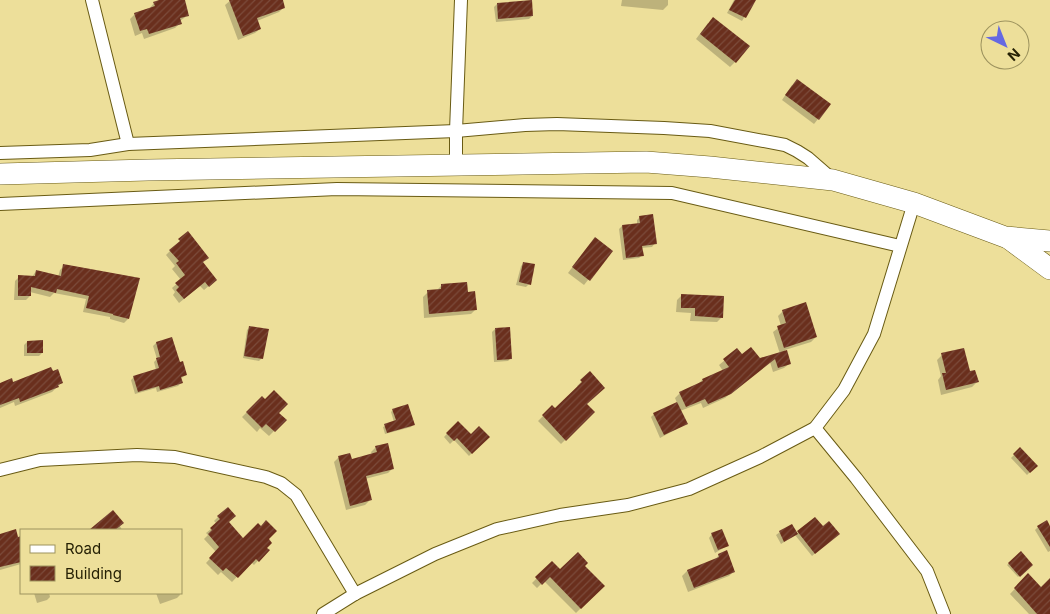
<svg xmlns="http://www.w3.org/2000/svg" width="1050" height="614" font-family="Inter,sans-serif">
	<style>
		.shadow { fill: #0003 }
		.building { fill: url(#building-hatch) }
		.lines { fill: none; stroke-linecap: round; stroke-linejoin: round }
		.minor-casing { stroke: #695b14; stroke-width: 14 }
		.trunk-casing { stroke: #695b14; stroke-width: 22 }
		.minor { stroke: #fff; stroke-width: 12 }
		.trunk { stroke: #fff; stroke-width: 21 }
	</style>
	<defs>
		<pattern id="building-hatch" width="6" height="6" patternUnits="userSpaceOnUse" patternTransform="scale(1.25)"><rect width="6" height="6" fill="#6a2f1d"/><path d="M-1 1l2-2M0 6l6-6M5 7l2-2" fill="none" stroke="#7b4b3b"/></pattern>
	</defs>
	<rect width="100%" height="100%" fill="#eddf9a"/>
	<g class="shadow">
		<path d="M163,0H183L188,15L180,21V23L175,28L144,39L142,33L135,36L130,19L135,14L149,9L154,3Z"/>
		<path d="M231,0H281L284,7L279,12L257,21L260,29L255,33L238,40L225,5Z"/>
		<path d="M622,0H668V5L663,10L621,6Z"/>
		<path d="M734,0H747L753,3L742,21L727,13Z"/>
		<path d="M497,4L532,16L529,19L496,22L494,7Z"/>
		<path d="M708,23L735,62L730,67L696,39Z"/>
		<path d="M792,85L818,119L814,124L782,100Z"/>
		<path d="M640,217L655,243L652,247L641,248L642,255L639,258L623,260L619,229L622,226L637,224V220Z"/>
		<path d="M188,233L211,284L204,290L200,286L179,303L173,295L175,292L172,288L181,280L172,269L175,266L166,255Z"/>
		<path d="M590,244L611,251L584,285L568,273Z"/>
		<path d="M524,263L529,284L526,287L516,285L521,266Z"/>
		<path d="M64,266L128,319L124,323L110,319V317L83,312L86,299L54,293L50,297L30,292V296L26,300H14L15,281L19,277H32L36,271L58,277L60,270Z"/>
		<path d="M441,286L467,293L476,309L471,314L424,318L423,297L428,292L436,291Z"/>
		<path d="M682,295L722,317L717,322L690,321L691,313L676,312L677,300Z"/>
		<path d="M783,311L816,337L811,342L785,350L789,364L784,368L773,372L770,362L725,398L703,408L701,403L680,411L686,424L660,438L651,417L654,414L677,403L675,398L680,393L698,384L702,380L723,371L719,365L737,350L742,356L759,359L780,354L773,332L781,326L778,316Z"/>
		<path d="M250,327L262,358L259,361L243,358L247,330Z"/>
		<path d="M495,329L511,358L508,361L494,362L492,332Z"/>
		<path d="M171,339L179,364L186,375L180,379L181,383L178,386L157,392L156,388L135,394L131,380L134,377L156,370L154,362L157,359L153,346L156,343Z"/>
		<path d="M27,342L42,353L39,356H24V345Z"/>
		<path d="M942,355L977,382L972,387L941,395L938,380L941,376L937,360Z"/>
		<path d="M590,373L586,404L594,412L561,444L538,421L552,407L555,410L579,388L577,386Z"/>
		<path d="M62,382L52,392L15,406L14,402L0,408V384Z"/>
		<path d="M262,397L285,420L269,436L260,428L257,432L242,417Z"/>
		<path d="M393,410L413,425L411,427L385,434L383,427L394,422L391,412Z"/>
		<path d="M458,422L471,435L488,437L469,456L454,440L450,444L444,437Z"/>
		<path d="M376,447L393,468L388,473L365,479L370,500L365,505L346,510L334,462L338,458L351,460L372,455L371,452Z"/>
		<path d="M1020,449L1036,466L1027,475L1011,458Z"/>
		<path d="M113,512L122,530H91Z"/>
		<path d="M218,517L228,523L243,540L267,539L265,548L268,550L254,565L251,562L232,582L221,572L218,575L206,563L216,552L204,539L208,535L206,533L217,524L214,521Z"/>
		<path d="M815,519L822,528L835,536L812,556L795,535L781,544L776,535L780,532L796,534Z"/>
		<path d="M1038,527L1050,528V551L1048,552L1035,530Z"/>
		<path d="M712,534L727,546L715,553L709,538Z"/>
		<path d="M0,535L17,539L21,537V564L0,570Z"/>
		<path d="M1021,553L1031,565L1018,577L1007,565Z"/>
		<path d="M719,555L734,571L729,576L688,592L682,576L687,571L714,561Z"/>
		<path d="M552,563L560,571L583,566L603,586L576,613L544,581L537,588L532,583Z"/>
		<path d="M1028,575L1041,589L1050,580V611L1047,614H1029L1010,594Z"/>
		<path d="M34,593H49L50,597L47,600L37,603Z"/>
		<path d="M156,593H179L180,595L177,598L160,604Z"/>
	</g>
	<g class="building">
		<path d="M159,0H185L189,16L180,18L182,24L149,34L147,29L140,31L134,13L155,6L153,2Z"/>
		<path d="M229,0H283L285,8L257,18L261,29L243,36Z"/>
		<path d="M532,0L533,16L498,19L497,3Z"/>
		<path d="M735,0H756L746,18L729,10Z"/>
		<path d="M713,17L750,46L736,63L700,34Z"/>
		<path d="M797,79L831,104L819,120L785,95Z"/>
		<path d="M653,214L657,244L642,246L644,256L626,258L622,225L640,223L639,216Z"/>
		<path d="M188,231L209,258L203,262L217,280L209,287L205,282L184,299L176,290L179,287L175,283L185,275L176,263L179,261L169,250L180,241L178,239Z"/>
		<path d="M595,237L613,251L590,281L572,267Z"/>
		<path d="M523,262L535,264L531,285L519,282Z"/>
		<path d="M63,264L140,278L129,319L113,315V314L86,308L89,296L57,289L56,293L31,287V296H18V275L35,276L36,270L61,276Z"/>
		<path d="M467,282L468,292L475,291L477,310L429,314L427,290L441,289V284Z"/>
		<path d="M681,294L724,296L723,318L695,316V308H681Z"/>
		<path d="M806,302L817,337L784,348L777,326L786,323L782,310Z"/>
		<path d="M249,326L269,329L263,359L244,356Z"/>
		<path d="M510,327L512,359L497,360L495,328Z"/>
		<path d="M172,337L180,362L183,361L187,375L181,377L183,383L160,390L159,386L138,392L133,376L159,368L156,358L160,357L156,342Z"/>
		<path d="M43,340V353H27V341Z"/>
		<path d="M751,347L760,358L787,350L791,364L778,368L775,359L731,394L708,404L705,399L686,407L679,392L703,381L702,379L729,367L723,359L737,348L742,354Z"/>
		<path d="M964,348L970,371L975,370L979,382L946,390L942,373H946L941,353Z"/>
		<path d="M51,367L53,371L58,369L63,383L58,385L59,387L20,402L19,398L0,405V383L12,378L13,382Z"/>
		<path d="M590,371L605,388L587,404L595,412L566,441L542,415L552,405L555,408L582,382L580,380Z"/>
		<path d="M274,390L288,404L279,413L287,420L275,432L266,424L262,428L246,412L262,396L265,399Z"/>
		<path d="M677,402L688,424L664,435L653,413Z"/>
		<path d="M408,404L415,425L387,433L384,424L396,420L392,409Z"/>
		<path d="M458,421L471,434L479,426L490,437L472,454L457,438L454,441L446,433Z"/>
		<path d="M388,443L394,469L366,476L372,500L350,506L338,456L350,453L352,459L377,452L375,446Z"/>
		<path d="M1020,447L1038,466L1030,473L1013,454Z"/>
		<path d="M228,507L236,516L229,522L243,538L258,523L261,526L266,520L277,531L269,539L272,543L267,548L270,550L259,562L256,559L238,578L226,568L223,571L209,558L219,547L208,534L212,530L210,528L220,519L217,516Z"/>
		<path d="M113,510L124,523L115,530H89Z"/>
		<path d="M815,517L823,526L829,521L840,534L815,554L797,531Z"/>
		<path d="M1047,520L1050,526V547L1037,526Z"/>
		<path d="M792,524L798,534L784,542L779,531Z"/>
		<path d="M16,529L18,537L21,536V562L0,567V534Z"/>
		<path d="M722,529L729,546L718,550L711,533Z"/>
		<path d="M727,550L735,572L694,588L687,570L719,557L718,554Z"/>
		<path d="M1021,551L1033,565L1020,577L1008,563Z"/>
		<path d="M578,552L588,563L585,566L605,586L581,609L550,577L542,585L535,577L552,561L560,569Z"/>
		<path d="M1028,573L1041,587L1050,578V614H1037L1014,588Z"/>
	</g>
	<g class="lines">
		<defs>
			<g id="minor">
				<path d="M92,0L128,144"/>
				<path d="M0,153L90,150L128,144L456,131L525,125L557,124L664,128L710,131L785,145L797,151L808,158L831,178"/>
				<path d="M456,165V131L461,0"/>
				<path d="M0,204L337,189L672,193L900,246"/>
				<path d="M815,428L856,478L927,571L944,614"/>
				<path d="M0,470L40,460L137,455L175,457L266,477L281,483L296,495L355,594"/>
				<path d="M323,614L355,594L435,554L497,529L560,515L628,505L689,489L760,457L815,428L844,390L874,334L914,203"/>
			</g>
			<g id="trunk">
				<path d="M0,174L148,170L646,162L710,167L833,180L914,203L1005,237L1050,241"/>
				<path d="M1008,238L1050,269"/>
			</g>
		</defs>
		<use href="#minor" class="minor-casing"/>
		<use href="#trunk" class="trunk-casing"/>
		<use href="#minor" class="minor"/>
		<use href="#trunk" class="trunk"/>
	</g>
	<rect x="20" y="529" width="162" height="65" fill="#eddf9a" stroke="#9d935e"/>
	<rect x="30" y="545" width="25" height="8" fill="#ffffff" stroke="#9d935e"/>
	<text x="65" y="554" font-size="15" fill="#262105">Road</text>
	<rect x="30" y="566" width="25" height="15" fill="url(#building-hatch)" stroke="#9d935e"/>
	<text x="65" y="579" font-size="15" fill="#262105">Building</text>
	<g transform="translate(1005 45) rotate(137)"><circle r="24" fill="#eddf9a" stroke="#9d935e"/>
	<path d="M0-4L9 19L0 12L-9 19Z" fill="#6569e2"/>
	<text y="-8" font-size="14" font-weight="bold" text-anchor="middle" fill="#262105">N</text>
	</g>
</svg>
